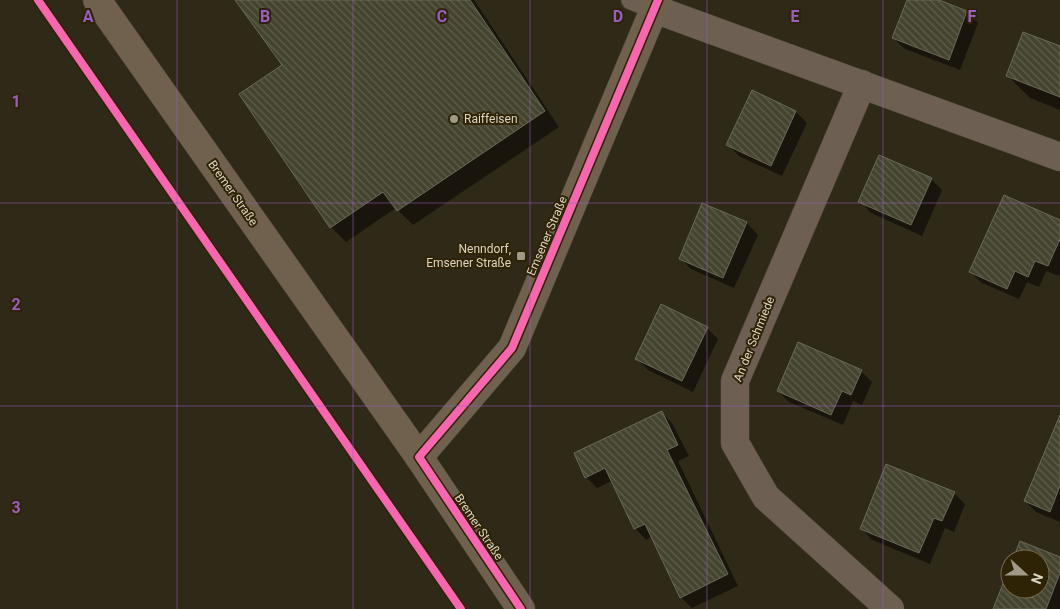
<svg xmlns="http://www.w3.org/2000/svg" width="1060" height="609" font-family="Roboto,sans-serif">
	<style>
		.shadow { fill: #0007 }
		.building { fill: url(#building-back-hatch); stroke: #6a695b }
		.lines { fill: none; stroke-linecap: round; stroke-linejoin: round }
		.lane-casing { stroke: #494435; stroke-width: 21 }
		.street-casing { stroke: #494435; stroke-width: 29 }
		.secondary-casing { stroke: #494435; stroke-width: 29 }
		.lane { stroke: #6d5f51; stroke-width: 19 }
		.street { stroke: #6d5f51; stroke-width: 28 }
		.secondary { stroke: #70604e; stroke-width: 28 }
		.cycleway-casing { stroke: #2e2304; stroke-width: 11 }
		.cycleway { stroke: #f766af; stroke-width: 8 }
		.grid { fill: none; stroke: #985fc1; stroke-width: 1; stroke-opacity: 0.55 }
		.poi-dot { fill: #a09988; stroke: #2e2304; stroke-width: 2 }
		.labels { text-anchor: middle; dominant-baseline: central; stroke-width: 4; stroke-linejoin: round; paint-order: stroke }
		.poi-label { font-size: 12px; fill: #ddd6c5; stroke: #2e2304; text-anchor: start }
		.street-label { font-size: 12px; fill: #ddd6c5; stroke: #2e2304 }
		.grid-label { font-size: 16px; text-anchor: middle; font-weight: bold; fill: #985fc1; stroke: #2e2304; stroke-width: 4; stroke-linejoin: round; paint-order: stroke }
	</style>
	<defs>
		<pattern id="building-back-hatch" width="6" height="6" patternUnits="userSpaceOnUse" patternTransform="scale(1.25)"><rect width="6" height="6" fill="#45442f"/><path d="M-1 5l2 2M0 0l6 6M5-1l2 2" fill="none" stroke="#5f5e4c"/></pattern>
	</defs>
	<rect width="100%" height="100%" fill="#2f2918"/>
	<g class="shadow">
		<path d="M236,0H474L559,127L413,225L396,208L346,242L331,227L284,65Z"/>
		<path d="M908,0H936L967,12L978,23L960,70L905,49L893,38Z"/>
		<path d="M1060,47V110L1030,98L1007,75Z"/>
		<path d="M752,92L796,112L807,123L782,176L739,156L727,144Z"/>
		<path d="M931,179L942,190L922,236L871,213L860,201Z"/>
		<path d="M703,205L747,223L758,235L734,288L691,269L680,258Z"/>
		<path d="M1060,222V274L1059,276L1046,271L1039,287L1027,282L1019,299L982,283L970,272Z"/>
		<path d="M707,328L718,339L693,392L648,370L637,359Z"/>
		<path d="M861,371L872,382L862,405L853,401L843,425L789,402L778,391Z"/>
		<path d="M661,412L672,423L689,456L678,461L738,586L692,608L681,597L652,536L646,540L635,528L612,481L597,488L586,477Z"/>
		<path d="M1060,434V522L1036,512L1025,501Z"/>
		<path d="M954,493L965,504L954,532L945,528L930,564L872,540L861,528Z"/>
		<path d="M1014,559H1060V609H994L1010,569V589H1040V559Z"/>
	</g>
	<g class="building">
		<path d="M235,0H470L545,111L397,211L383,192L330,228L239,94L282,65Z"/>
		<path d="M907,0H939L967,11L949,60L892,38Z"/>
		<path d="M1023,32L1060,46V97L1006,76Z"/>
		<path d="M752,90L796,111L771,166L726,145Z"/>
		<path d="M879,155L932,178L911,225L858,202Z"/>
		<path d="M1004,195L1060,220V239L1048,266L1035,261L1028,277L1015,271L1007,289L969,272Z"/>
		<path d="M702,203L747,222L723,278L679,259Z"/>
		<path d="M661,304L708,327L682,381L635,359Z"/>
		<path d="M798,342L862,370L851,395L842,391L831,415L777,391Z"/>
		<path d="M662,411L678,445L667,450L728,574L680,598L645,524L634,529L605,468L585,478L574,453Z"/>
		<path d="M1060,415V486L1050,512L1024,501Z"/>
		<path d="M886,464L955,492L942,521L934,518L919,553L860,529Z"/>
		<path d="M1020,541L1060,557V573L1046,609H993L1010,566V589H1040V559H1013Z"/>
	</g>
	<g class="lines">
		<defs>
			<path id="lane" d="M631,0L654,9"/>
			<g id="street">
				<path d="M654,9L1060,157"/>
				<path d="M862,84L735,381V443L766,497L890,609"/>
			</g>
			<g id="secondary">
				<path d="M97,0L419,457L521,609"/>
				<path d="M419,457L512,348L658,0"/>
			</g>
		</defs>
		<use href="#lane" class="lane-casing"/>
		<use href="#street" class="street-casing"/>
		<use href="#secondary" class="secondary-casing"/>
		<use href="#lane" class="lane"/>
		<use href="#street" class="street"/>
		<use href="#secondary" class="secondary"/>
		<defs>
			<g id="cycleway">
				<path d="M38,0L461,609"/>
				<path d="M521,609L419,457L512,348L658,0"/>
			</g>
		</defs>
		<use href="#cycleway" class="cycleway-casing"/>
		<use href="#cycleway" class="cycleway"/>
	</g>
	<path class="grid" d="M177,0V609M353,0V609M530,0V609M707,0V609M883,0V609M0,203H1060M0,406H1060"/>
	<g class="poi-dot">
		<circle cx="454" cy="119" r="5"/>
		<rect x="516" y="251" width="10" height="10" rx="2.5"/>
	</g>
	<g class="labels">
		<g class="poi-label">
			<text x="464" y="119">Raiffeisen</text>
			<text x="511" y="249" text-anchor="end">Nenndorf,<tspan x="511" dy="14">Emsener Straße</tspan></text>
		</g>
		<g class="street-label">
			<text transform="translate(233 193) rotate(55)">Bremer Straße</text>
			<text transform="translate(547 236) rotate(-67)">Emsener Straße</text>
			<text transform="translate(754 339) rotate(-68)">An der Schmiede</text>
			<text transform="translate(479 527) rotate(56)">Bremer Straße</text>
		</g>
	</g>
	<g class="grid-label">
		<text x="88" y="22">A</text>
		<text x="265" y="22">B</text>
		<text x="442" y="22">C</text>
		<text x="618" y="22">D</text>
		<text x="795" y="22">E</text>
		<text x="972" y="22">F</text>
		<text x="16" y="107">1</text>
		<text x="16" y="310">2</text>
		<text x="16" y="513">3</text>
	</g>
	<g transform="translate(1025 574) rotate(111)"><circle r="24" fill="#2e2304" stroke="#746b51"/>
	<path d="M0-4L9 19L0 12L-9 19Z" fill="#a09988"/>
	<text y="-8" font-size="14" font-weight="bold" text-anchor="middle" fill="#ddd6c5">N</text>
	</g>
</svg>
